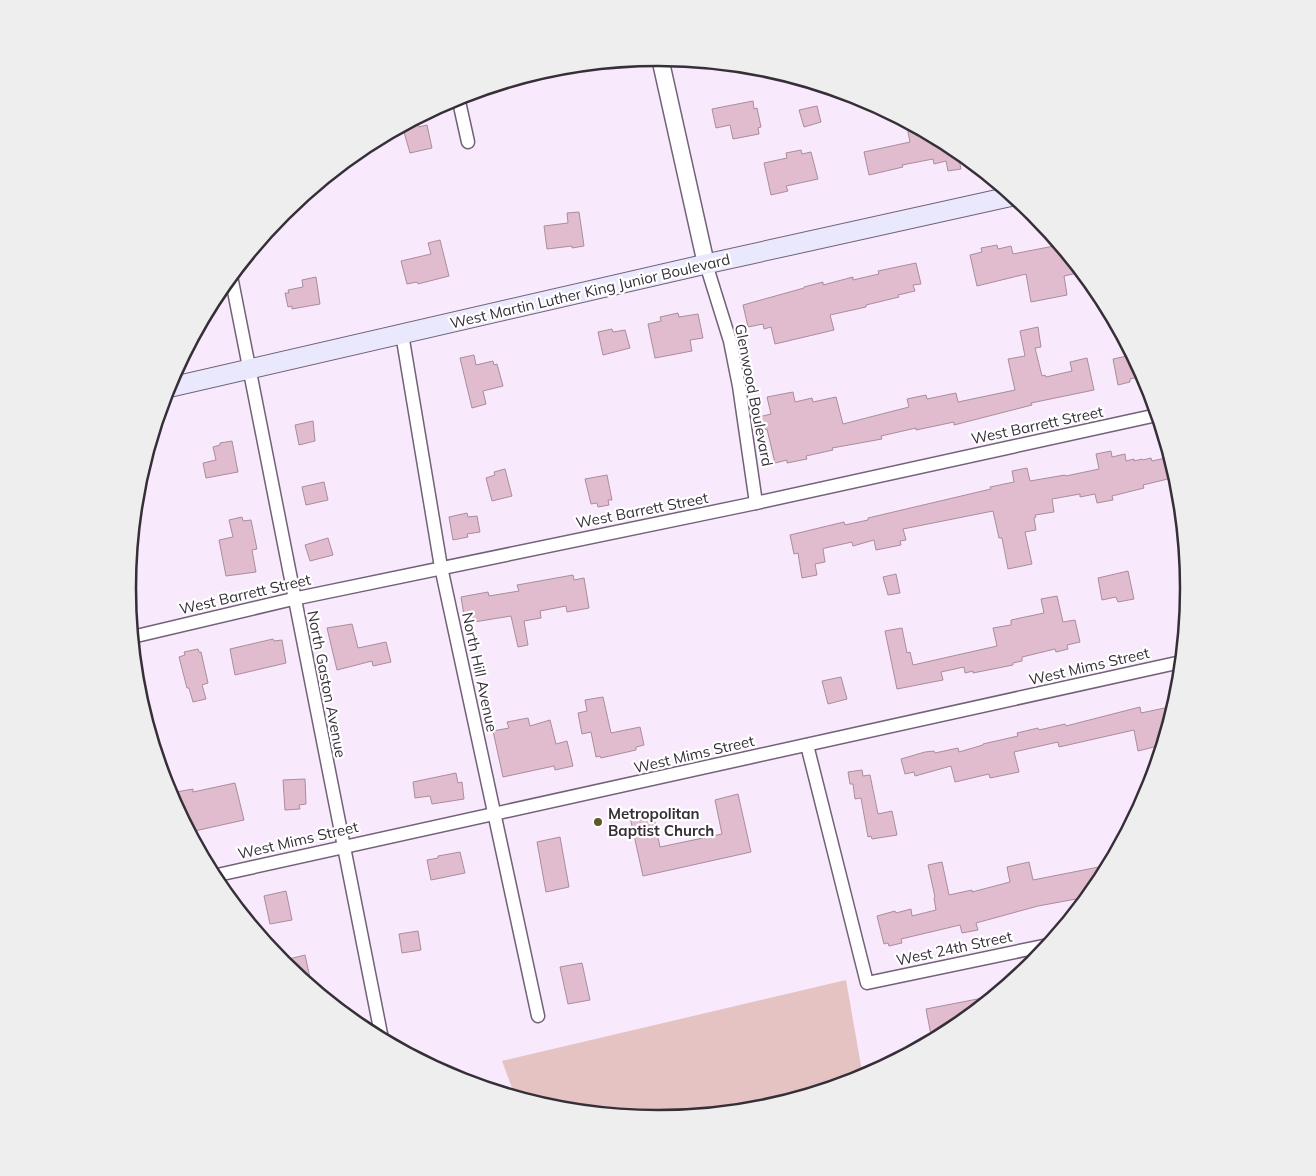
<svg xmlns="http://www.w3.org/2000/svg" width="1316" height="1176" font-family="Mulish,sans-serif">
	<style>
		.green { fill: #e5c3c3 }
		.building { fill: #e1bcce; stroke: #aa8d9b }
		.lines { fill: none; stroke-linecap: round; stroke-linejoin: round }
		.minor-casing { stroke: #726177; stroke-width: 15 }
		.tertiary-casing { stroke: #726177; stroke-width: 19 }
		.secondary-casing { stroke: #726177; stroke-width: 21 }
		.minor { stroke: #fff; stroke-width: 12 }
		.tertiary { stroke: #fff; stroke-width: 16 }
		.secondary { stroke: #e9e8fc; stroke-width: 19 }
		.poi-dot { fill: #5b5a27; stroke: #fff; stroke-width: 2 }
		.labels { text-anchor: middle; dominant-baseline: central; stroke-width: 4.5; stroke-linejoin: round; paint-order: stroke }
		.street-label { font-size: 15px; fill: #362f38; stroke: #fff }
		.poi-label { font-size: 15px; font-weight: bold; fill: #362f38; stroke: #fff; text-anchor: start }
		.rim { fill: none; stroke: #362f38; stroke-width: 2.5 }
	</style>
	<rect width="100%" height="100%" fill="#f8e9fd"/>
	<path class="green" d="M846,980L863,1077L761,1108L658,1118L554,1108L515,1096L502,1061Z"/>
	<g class="building">
		<path d="M753,101L754,109L757,108L761,127L758,128L759,134L733,139L730,125L716,128L712,109Z"/>
		<path d="M817,106L821,122L804,127L799,110Z"/>
		<path d="M417,122L419,127L427,125L432,148L410,153L404,132L406,131L405,126Z"/>
		<path d="M906,122L957,151L961,169L948,171L946,161L934,164L933,159L902,165L903,167L869,175L864,152L910,142Z"/>
		<path d="M801,150L802,154L811,152L818,179L786,186L788,191L771,195L764,163L787,158L786,153Z"/>
		<path d="M579,212L584,246L572,248V246L547,249L544,226L568,223L567,213Z"/>
		<path d="M440,240L449,276L418,284L417,282L407,284L401,261L431,254L428,243Z"/>
		<path d="M997,245L998,249L1011,246L1013,254L1059,245L1082,272L1064,276L1067,295L1031,302L1026,274L977,286L970,255L982,252L981,248Z"/>
		<path d="M916,263L921,284L913,285L915,291L898,295L899,297L866,305V307L830,315L834,330L775,344L771,327L764,329L763,324L748,327L743,305L804,288V287L823,282V285L853,277V280L879,274L878,271Z"/>
		<path d="M316,277L320,304L292,309V306L288,307L285,293H289L288,290L303,287L302,280Z"/>
		<path d="M678,313L679,317L698,314L703,338L690,340L692,351L655,358L648,324L661,321L660,317Z"/>
		<path d="M1038,327L1041,347L1035,348L1042,376L1045,375L1046,377L1072,371L1070,362L1087,358L1094,390L1031,403L1032,405L954,425V422L916,430V428L881,436L882,439L832,448L833,450L806,456L807,459L787,463V460L775,463L767,429L762,430L759,417L771,414L767,397L793,392L795,402L812,398L813,402L836,397L843,424L909,407L907,399L926,395L927,399L956,393L958,402L1015,390L1008,359L1025,356L1020,331Z"/>
		<path d="M612,329L613,332L625,330L630,348L603,355L598,332Z"/>
		<path d="M474,355L476,365L493,361L494,365L497,364L503,386L483,391L486,404L472,408L460,358Z"/>
		<path d="M1132,355L1143,376L1130,379V382L1118,385L1113,359Z"/>
		<path d="M313,421L315,441L299,445L295,425Z"/>
		<path d="M232,441L238,472L206,478L203,463L216,460L213,447L220,445V443Z"/>
		<path d="M1111,451L1112,457L1125,454L1126,461L1134,459V461L1142,459L1143,460L1151,458L1152,461L1170,457L1176,477L1143,485L1144,488L1112,496L1113,500L1097,503L1095,494L1080,497V494L1052,499L1054,512L1035,515L1036,517L1034,518L1036,530L1025,532L1032,564L1008,569L1002,538H999L993,511L903,529L906,540L900,541L901,545L876,550L874,540L853,546L852,542L825,548L823,549L825,562L815,564L817,575L802,578L798,553L794,554L790,535L844,522L845,525L868,520V518L991,489L990,487L1014,482L1012,471L1027,468L1030,481L1065,475L1066,476L1099,469L1096,454Z"/>
		<path d="M505,469L512,496L492,501L486,478L495,475L494,472Z"/>
		<path d="M607,475L612,500H608L609,505L598,507L597,503L591,504L585,479Z"/>
		<path d="M324,482L328,500L306,505L302,487Z"/>
		<path d="M467,513L468,517L477,516L480,532L467,534L468,537L453,540L449,517Z"/>
		<path d="M242,517L243,521L251,520L257,549L252,550L256,572L226,576L219,540L233,537L229,520Z"/>
		<path d="M328,538L333,555L310,561L305,545Z"/>
		<path d="M1128,571L1134,599L1118,602L1116,597L1102,600L1098,578Z"/>
		<path d="M896,574L900,593L888,595L883,577Z"/>
		<path d="M573,575L574,580L584,578L589,608L567,612L566,606L540,611L541,618L524,621L528,645L518,647L511,616L474,622L472,614L464,615L461,597L488,592L489,596L519,591L517,585Z"/>
		<path d="M1057,596L1063,622L1075,620L1080,642L1067,645L1068,649L1056,652L1055,649L1022,657V661L1013,663V665L973,673V671L965,673L964,667L941,672L943,680L897,689L885,631L902,628L907,653L910,652L913,665L997,646L993,628L1011,625V620L1044,613L1041,599Z"/>
		<path d="M352,624L358,648L386,642L391,662L373,666L372,661L337,670L327,628Z"/>
		<path d="M273,639L274,641L282,640L286,663L235,675L230,649Z"/>
		<path d="M198,649L199,652H201L208,683L202,685L206,699L193,702L189,688H187L179,657L185,655L184,652Z"/>
		<path d="M841,677L847,699L828,704L822,681Z"/>
		<path d="M603,697L611,733L640,727L644,745L636,747V750L601,758L600,756L596,757L591,732L582,734L578,713L587,711L585,700Z"/>
		<path d="M1174,706L1162,745L1138,751L1134,730L1059,747L1058,742L1014,752L1019,772L990,778L989,774L955,782L951,766L915,776L914,772L905,774L901,759L925,752L934,751L935,753L958,748L959,752L983,745V744L1018,736L1017,733L1038,728L1039,730L1065,724L1066,726L1140,707L1141,713Z"/>
		<path d="M528,718L530,726L550,720L556,744L567,741L573,766L555,770L554,766L503,777L493,731L509,728L507,722Z"/>
		<path d="M862,770L863,776L870,775L878,814L892,811L897,835L872,839L871,836L868,837L861,798L855,799L853,784H850L848,772Z"/>
		<path d="M456,773L458,783L462,782L464,799L432,804L430,796L415,798L413,782Z"/>
		<path d="M305,779L306,804L299,805L300,809L285,810L283,780Z"/>
		<path d="M235,783L244,820L190,832L179,812L176,792L193,789V792Z"/>
		<path d="M738,794L751,852L643,876L630,817L653,813L660,847L722,834L715,800Z"/>
		<path d="M560,837L569,887L546,892L537,842Z"/>
		<path d="M460,852L465,873L431,880L427,860L438,858V856Z"/>
		<path d="M942,862L949,895L972,890V892L1010,882L1007,867L1029,862L1033,880L1109,865L1099,883L1087,897L1038,906L976,923L978,930L962,933L960,925L901,939L902,943L889,946L888,943L884,944L877,916L895,911L896,913L911,909L912,916L936,910L934,898L935,897L928,865Z"/>
		<path d="M286,891L292,920L270,924L264,896Z"/>
		<path d="M418,931L421,950L402,953L399,934Z"/>
		<path d="M305,955L312,987L281,961Z"/>
		<path d="M582,963L590,1000L568,1004L560,967Z"/>
		<path d="M993,996L952,1029L932,1040L926,1009Z"/>
	</g>
	<g class="lines">
		<defs>
			<g id="minor">
				<path d="M458,97L468,142"/>
				<path d="M706,264L730,341L739,386L756,503"/>
				<path d="M231,276L382,1039"/>
				<path d="M402,334L441,567L538,1016"/>
				<path d="M132,637L293,599L756,503L1157,415"/>
				<path d="M807,745L867,983L1048,945"/>
				<path d="M213,876L1181,662"/>
			</g>
			<path id="tertiary" d="M660,58L706,264"/>
			<path id="secondary" d="M167,388L706,264L1013,196"/>
		</defs>
		<use href="#minor" class="minor-casing"/>
		<use href="#tertiary" class="tertiary-casing"/>
		<use href="#secondary" class="secondary-casing"/>
		<use href="#minor" class="minor"/>
		<use href="#tertiary" class="tertiary"/>
		<use href="#secondary" class="secondary"/>
	</g>
	<circle class="poi-dot" cx="598" cy="822" r="5"/>
	<g class="labels">
		<g class="street-label">
			<text transform="translate(590 291) rotate(-13)">West Martin Luther King Junior Boulevard</text>
			<text transform="translate(754 395) rotate(79)">Glenwood Boulevard</text>
			<text transform="translate(1037 425) rotate(-12)">West Barrett Street</text>
			<text transform="translate(642 510) rotate(-11)">West Barrett Street</text>
			<text transform="translate(245 594) rotate(-13)">West Barrett Street</text>
			<text transform="translate(1089 666) rotate(-13)">West Mims Street</text>
			<text transform="translate(480 672) rotate(78)">North Hill Avenue</text>
			<text transform="translate(327 684) rotate(79)">North Gaston Avenue</text>
			<text transform="translate(694 754) rotate(-13)">West Mims Street</text>
			<text transform="translate(298 840) rotate(-13)">West Mims Street</text>
			<text transform="translate(954 948) rotate(-12)">West 24th Street</text>
		</g>
		<g class="poi-label">
			<text x="608" y="813">Metropolitan<tspan x="608" dy="17">Baptist Church</tspan></text>
		</g>
	</g>
	<path d="M0 0H1316V1176H0ZM136 588a522 522 0 1 1 1044 0a522 522 0 1 1-1044 0Z" fill="#efeeef" fill-rule="evenodd"/>
	<path class="rim" d="M136 588a522 522 0 1 1 1044 0a522 522 0 1 1-1044 0Z"/>
</svg>
